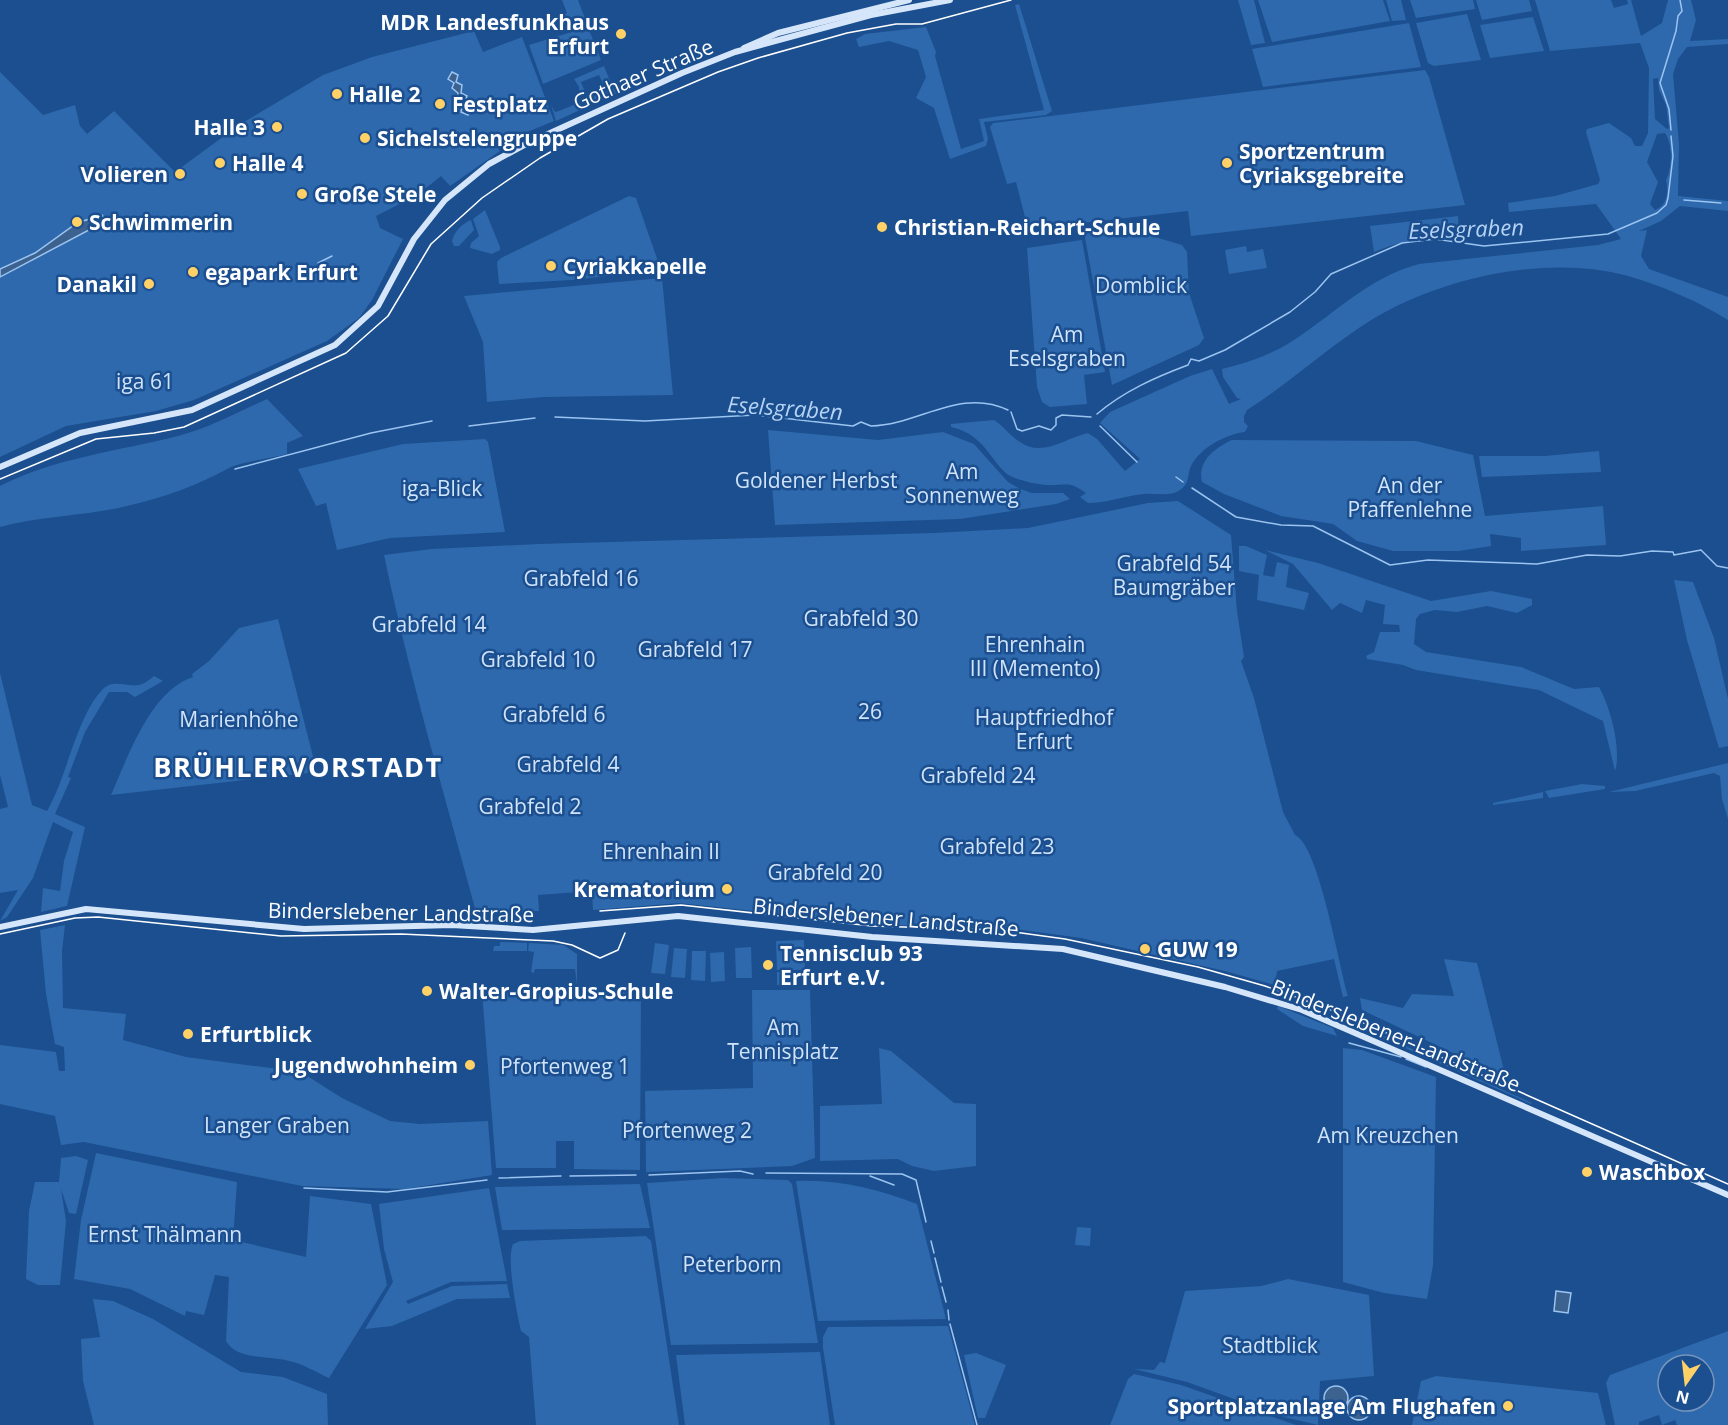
<svg xmlns="http://www.w3.org/2000/svg" width="1728" height="1425" font-family="'Open Sans',sans-serif">
	<style>
		.green { fill: #2e69ad; fill-rule: evenodd }
		.water { fill: #3c6290; stroke: #9cc4f0; stroke-width: 1.5 }
		.lines { fill: none; stroke-linecap: round; stroke-linejoin: round }
		.stream { stroke: #9cc4f0; stroke-width: 1.5 }
		.secondary { stroke: #d6e6fa; stroke-width: 6 }
		.tram { stroke: #fff; stroke-width: 1.5 }
		.poi-dot { fill: #ffd166; stroke: #1b4f8f; stroke-width: 2 }
		.labels { text-anchor: middle; dominant-baseline: central; stroke-width: 5; stroke-linejoin: round; paint-order: stroke }
		.poi-label { font-size: 21px; font-weight: bold; fill: #fff; stroke: #1b4f8f; text-anchor: start }
		.street-label { font-size: 21px; fill: #fff; stroke: #1b4f8f }
		.park-label { font-size: 21px; fill: #cfe3fa; stroke: #1b4f8f }
		.water-label { font-size: 22px; font-style: italic; fill: #b5d3f5; stroke: #1b4f8f }
		.district-label { font-size: 27px; font-weight: bold; letter-spacing: 1.5px; fill: #fff; stroke: #1b4f8f }
	</style>
	<rect width="100%" height="100%" fill="#1b4f8f"/>
	<g class="green">
		<path d="M562,0H578L586,21L565,27L560,16L567,13Z"/>
		<path d="M1238,0H1254L1265,43L1251,45Z"/>
		<path d="M1258,0H1383L1390,21L1272,42Z"/>
		<path d="M1386,0H1401L1406,20L1392,21Z"/>
		<path d="M1410,0H1473L1475,9L1416,18Z"/>
		<path d="M1476,0H1529L1532,11L1482,20Z"/>
		<path d="M1535,0H1611L1614,8L1628,4L1627,0H1631L1641,36L1662,23L1668,0H1691L1696,20L1690,41L1728,39V44L1687,47L1678,59L1673,74L1679,144L1678,196L1728,201V211L1680,206L1661,221L1639,231L1647,230L1641,256L1636,261L1641,256L1649,269L1728,297V320C1697,301 1663,286 1628,276C1548,254 1443,277 1373,319C1329,346 1291,382 1247,410L1244,416V422L1248,426L1245,432C1226,434 1200,448 1191,466C1187,475 1190,484 1180,490C1170,497 1155,493 1143,494C1125,496 1106,503 1088,503L1080,497L1086,493C1068,480 1066,486 1047,485C1038,485 1023,481 1015,478C993,471 989,435 951,427V424L994,420C1004,426 1010,436 1020,442C1043,458 1065,438 1088,433L1097,439L1125,471L1140,459L1100,423L1110,412L1190,376L1212,369L1229,404L1241,399L1237,398L1223,377L1222,369C1243,364 1267,356 1286,345C1332,317 1366,278 1419,264L1598,245L1621,239L1596,204L1509,212L1508,203L1555,196L1598,184L1600,180L1586,132L1587,129L1609,123L1631,138L1635,146H1642L1648,133L1649,68L1640,43L1550,51ZM1658,78L1659,90L1666,105L1669,128L1667,129L1655,119L1653,79ZM1665,133C1673,144 1672,169 1666,180C1669,191 1667,206 1655,210L1650,204L1658,182L1647,162L1657,134Z"/>
		<path d="M1019,4L1052,111L1046,115L984,122L988,139L986,146L950,159L934,108L916,98L926,77L918,50L889,41L859,47L856,39L865,34L926,27L936,52L935,56L961,149L984,141L979,119L1044,110L1015,5Z"/>
		<path d="M1467,14L1481,60L1434,66L1428,63L1416,23Z"/>
		<path d="M1533,17L1544,51L1490,58L1480,25Z"/>
		<path d="M1409,23L1421,67L1263,87L1252,49Z"/>
		<path d="M588,27L601,60L543,84L529,45Z"/>
		<path d="M474,31L483,52L522,37L554,121L520,135L498,148L500,151L450,186L441,176C422,193 400,204 376,216L380,228L403,239L372,300L359,318L327,341L194,400L156,411L66,426L0,457V72L43,115L75,105L80,126L87,134L114,111L175,172L239,125L323,75L372,57Z"/>
		<path d="M604,66L610,81L603,84L599,75L581,82L585,92L579,93V87L574,79Z"/>
		<path d="M1425,70L1429,77L1465,205L1191,236L1188,211L1028,229L1016,182L1007,184L990,127L993,123Z"/>
		<path d="M622,85L624,90L556,121L551,105L555,112L559,111Z"/>
		<path d="M629,196L636,198L661,270L571,280L499,284L497,262L501,258Z"/>
		<path d="M485,210L500,247V250L492,254L470,248L471,243L479,236L473,219Z"/>
		<path d="M1458,216L1459,240C1425,237 1406,239 1374,252L1370,226Z"/>
		<path d="M471,220L474,230L459,246H454L452,241C455,230 462,224 471,220Z"/>
		<path d="M1106,229L1148,235L1182,245L1187,252L1189,293L1204,338L1199,345L1112,385L1084,232Z"/>
		<path d="M1082,240L1105,372L1084,375L1087,404L1050,407L1042,402L1037,387L1027,248Z"/>
		<path d="M1246,246L1247,252L1263,249L1267,268L1229,274L1225,250Z"/>
		<path d="M662,278L673,395L544,397L487,402L483,342L464,296Z"/>
		<path d="M267,399L303,436L287,443V454C273,458 240,462 229,468C198,485 163,498 127,506C85,516 41,516 0,527V486C54,458 119,451 178,436C209,428 238,412 267,399Z"/>
		<path d="M768,430L878,440L943,432L974,444L1008,482L1020,489L1032,493H1063L1070,499L1056,504L960,519L775,525Z"/>
		<path d="M485,439L488,442L505,532L390,538L337,550L326,503L316,506L298,469L403,444Z"/>
		<path d="M1232,440L1416,441L1473,455L1485,516L1603,506L1606,545L1521,551V538L1490,534L1491,546L1459,551H1393L1357,541L1333,524L1281,516L1224,494L1202,482C1197,461 1215,448 1232,440Z"/>
		<path d="M1599,451L1601,472L1482,477L1479,456H1545Z"/>
		<path d="M1178,501L1231,535L1237,611L1244,657L1241,661L1254,698L1283,812L1295,835C1319,845 1339,967 1348,996L1343,997L1334,959L1277,971L1275,985L1225,971L1081,938L1002,927L885,925L679,903L593,910L592,891L538,895L539,911L476,912C444,793 409,675 384,555L432,549L539,544L934,533L1028,528L1148,503Z"/>
		<path d="M1239,546H1246L1267,555L1263,575L1274,577L1277,562L1289,565L1286,587L1309,593L1304,610L1257,600L1259,575L1239,571Z"/>
		<path d="M1265,550L1318,563L1431,601L1491,591L1532,599V605L1517,613L1487,606L1457,612L1435,610L1420,614L1416,619L1414,644L1426,652L1521,667L1574,689L1599,687C1610,706 1622,750 1615,771L1603,721L1539,690L1416,670L1403,665L1367,659L1366,656L1374,652L1380,632H1400L1399,625L1383,624L1385,605L1366,600L1362,613L1340,603L1332,610L1293,564Z"/>
		<path d="M1674,580L1693,582L1714,638L1728,699V746L1719,748L1687,640Z"/>
		<path d="M278,619L317,772L111,795C128,757 150,691 193,677L192,674L209,661L239,628Z"/>
		<path d="M0,673L32,805L47,811C67,777 77,715 103,689C114,679 126,687 138,685C143,685 150,679 154,676L163,681L135,697L127,692H109L85,732L68,777L71,778L55,814L85,827L67,906L41,912L43,888L60,891L64,861L73,832L53,822L33,878L7,917L0,921L18,890L0,893V809L8,807L0,775Z"/>
		<path d="M1728,763V819L1722,799L1720,776L1714,773L1635,791L1609,792Z"/>
		<path d="M1582,784L1605,786V789L1549,798L1545,791Z"/>
		<path d="M1543,792V798L1493,805V803Z"/>
		<path d="M65,925L62,951L63,1008L126,1014L123,1040L186,1057L301,1072L342,1098L390,1121L420,1124L488,1121L492,1175L405,1189L302,1186L84,1142L61,1145L55,1116L0,1104V1045L56,1052L59,1071H65L64,1047L55,1044L46,994L40,930Z"/>
		<path d="M804,940L805,970H777L776,941Z"/>
		<path d="M500,942L527,943V951H493L494,946H500Z"/>
		<path d="M529,943L563,945L577,954V985L575,969H535L534,973L531,972L534,952L528,951Z"/>
		<path d="M655,943L669,945L665,974L651,973Z"/>
		<path d="M751,947L752,978H736L735,948Z"/>
		<path d="M674,948L687,949L685,978L671,977Z"/>
		<path d="M692,951H706L705,981L691,980Z"/>
		<path d="M724,952L725,981L711,982L710,953Z"/>
		<path d="M1444,959L1477,963L1506,1078L1362,1010L1360,998L1403,1008L1412,994L1454,996Z"/>
		<path d="M777,972H797V984L777,985Z"/>
		<path d="M641,990L640,1170L574,1169V1141H556V1168H496L482,992Z"/>
		<path d="M752,990H810L815,1158L792,1166L646,1172L645,1091L753,1088Z"/>
		<path d="M1278,1006L1333,1028L1337,1036L1303,1026L1277,1009Z"/>
		<path d="M1361,1026L1532,1103L1531,1104L1360,1028Z"/>
		<path d="M879,1048L891,1051L954,1103L976,1104V1166L934,1171L912,1166L898,1159L820,1161V1106L882,1104Z"/>
		<path d="M1343,1048L1362,1050L1436,1077L1433,1265L1427,1299L1384,1293L1343,1282Z"/>
		<path d="M96,1153L237,1182L233,1240L306,1257L310,1196L371,1204L387,1285L329,1378C316,1372 303,1364 289,1361C270,1355 237,1361 226,1341L229,1277L215,1275L204,1315L186,1311L185,1316L130,1289L74,1279L81,1220Z"/>
		<path d="M76,1156L88,1160L76,1214L69,1213L61,1189L66,1221L60,1285H38L26,1279L29,1211L35,1182H59L61,1158Z"/>
		<path d="M724,1178L788,1180L792,1184L818,1343L671,1345L647,1183Z"/>
		<path d="M796,1181C839,1179 877,1189 917,1204L946,1319L818,1321Z"/>
		<path d="M640,1184L650,1228L502,1230L495,1187Z"/>
		<path d="M489,1188L507,1281L451,1282L406,1301L408,1304L452,1286L507,1284L510,1298L457,1299L392,1326L365,1329L393,1282L384,1249L379,1204Z"/>
		<path d="M1077,1227L1091,1228L1090,1246L1075,1245Z"/>
		<path d="M646,1236L651,1241L679,1425H536L529,1337L521,1331C517,1313 506,1259 513,1244L520,1241Z"/>
		<path d="M1288,1279L1369,1295L1374,1376L1320,1381L1318,1425L1284,1417L1187,1382L1134,1369L1154,1370L1160,1362L1165,1363L1185,1291L1261,1286Z"/>
		<path d="M93,1299L113,1301L153,1319L241,1372L283,1377L327,1394L328,1425H94L83,1381L81,1339L100,1337Z"/>
		<path d="M948,1326L975,1425H835L823,1348V1337L828,1327Z"/>
		<path d="M1728,1331V1425H1677L1675,1420L1662,1425L1659,1415L1639,1422V1425H1615L1606,1383L1610,1375ZM1668,1365H1704V1401H1668Z"/>
		<path d="M820,1352L830,1425H685L676,1355Z"/>
		<path d="M976,1353L1006,1365L985,1418H978L964,1355Z"/>
		<path d="M1134,1374L1181,1385L1296,1425H1110L1128,1379Z"/>
		<path d="M1436,1376L1598,1393L1606,1425H1412L1421,1381Z"/>
	</g>
	<g class="water">
		<path d="M452,72L458,75L456,82L462,85L461,93L467,96L465,103L472,108L468,115L461,112L463,104L457,101L458,93L452,88L454,83L448,79Z"/>
		<path d="M102,215L106,221L0,277V269L35,253L77,223Z"/>
		<path d="M1556,1291L1571,1293L1568,1313L1554,1311Z"/>
		<circle cx="1336" cy="1398" r="12"/>
		<circle cx="1359" cy="1408" r="12"/>
	</g>
	<g class="lines">
		<g class="stream">
			<path d="M1671,130L1669,109L1660,83L1676,31L1678,16L1682,11L1680,0"/>
			<path d="M1684,200L1721,203"/>
			<path d="M318,263L332,256"/>
			<path d="M1011,412L1017,429L1022,431L1039,426L1051,430L1056,425V418L1062,415L1091,417"/>
			<path d="M1097,414C1124,391 1156,377 1188,365L1191,359L1199,361L1225,350L1290,312L1315,292L1331,274L1402,243L1435,239L1484,246L1608,234L1657,213L1666,205L1668,198L1673,156L1671,136"/>
			<path d="M555,417L645,421L755,415L853,426L861,422L871,426C919,425 960,387 1008,410"/>
			<path d="M469,426L535,418"/>
			<path d="M1100,426L1137,462"/>
			<path d="M235,469L371,433L432,421"/>
			<path d="M1176,477L1183,482"/>
			<path d="M1192,488L1236,517L1281,525L1313,526L1390,565L1428,560L1537,564L1587,555L1620,556L1652,551L1673,552L1674,555L1701,550L1717,566L1728,568"/>
			<path d="M1349,1043L1401,1057"/>
			<path d="M1406,1059L1426,1067"/>
			<path d="M766,1173L902,1174L916,1180L926,1222"/>
			<path d="M649,1175L740,1171L753,1174"/>
			<path d="M570,1176L636,1175"/>
			<path d="M870,1176L894,1185"/>
			<path d="M499,1178L561,1176"/>
			<path d="M304,1188L387,1192L487,1180"/>
			<path d="M931,1241L934,1253"/>
			<path d="M935,1258L941,1282"/>
			<path d="M942,1287L946,1302"/>
			<path d="M948,1310L949,1320"/>
			<path d="M950,1324L977,1425"/>
		</g>
		<g class="secondary">
			<path d="M744,48L778,33L909,0"/>
			<path d="M0,467L80,433L192,410L335,345L378,306L414,239L445,200L489,164L526,144L682,73L735,52L871,15L950,0"/>
			<path d="M0,927L86,909L304,929L452,925L533,930L678,916L872,937L1063,949L1225,987L1302,1010L1728,1195"/>
		</g>
		<g class="tram">
			<path d="M0,479L96,439L154,433L184,427L346,353L388,316L431,244L482,198L540,158L608,119L718,72L758,58L847,33L896,24H922L1011,0"/>
			<path d="M600,911L681,905L872,926L1000,930L1065,939L1198,967L1265,986L1348,1016L1728,1184"/>
			<path d="M0,934L75,918L98,917L281,936L401,934L553,941L572,945L600,958L618,950L625,933"/>
		</g>
	</g>
	<g class="poi-dot">
		<circle cx="621" cy="34" r="6"/>
		<circle cx="337" cy="94" r="6"/>
		<circle cx="440" cy="104" r="6"/>
		<circle cx="277" cy="127" r="6"/>
		<circle cx="365" cy="138" r="6"/>
		<circle cx="220" cy="163" r="6"/>
		<circle cx="1227" cy="163" r="6"/>
		<circle cx="180" cy="174" r="6"/>
		<circle cx="302" cy="194" r="6"/>
		<circle cx="77" cy="222" r="6"/>
		<circle cx="882" cy="227" r="6"/>
		<circle cx="551" cy="266" r="6"/>
		<circle cx="193" cy="272" r="6"/>
		<circle cx="149" cy="284" r="6"/>
		<circle cx="727" cy="889" r="6"/>
		<circle cx="1145" cy="949" r="6"/>
		<circle cx="768" cy="965" r="6"/>
		<circle cx="427" cy="991" r="6"/>
		<circle cx="188" cy="1034" r="6"/>
		<circle cx="470" cy="1065" r="6"/>
		<circle cx="1587" cy="1172" r="6"/>
		<circle cx="1508" cy="1406" r="6"/>
	</g>
	<g class="labels">
		<g class="poi-label">
			<text x="609" y="22" text-anchor="end">MDR Landesfunkhaus<tspan x="609" dy="24">Erfurt</tspan></text>
			<text x="349" y="94">Halle 2</text>
			<text x="452" y="104">Festplatz</text>
			<text x="265" y="127" text-anchor="end">Halle 3</text>
			<text x="377" y="138">Sichelstelengruppe</text>
			<text x="1239" y="151">Sportzentrum<tspan x="1239" dy="24">Cyriaksgebreite</tspan></text>
			<text x="232" y="163">Halle 4</text>
			<text x="168" y="174" text-anchor="end">Volieren</text>
			<text x="314" y="194">Große Stele</text>
			<text x="89" y="222">Schwimmerin</text>
			<text x="894" y="227">Christian-Reichart-Schule</text>
			<text x="563" y="266">Cyriakkapelle</text>
			<text x="205" y="272">egapark Erfurt</text>
			<text x="137" y="284" text-anchor="end">Danakil</text>
			<text x="715" y="889" text-anchor="end">Krematorium</text>
			<text x="1157" y="949">GUW 19</text>
			<text x="780" y="953">Tennisclub 93<tspan x="780" dy="24">Erfurt e.V.</tspan></text>
			<text x="439" y="991">Walter-Gropius-Schule</text>
			<text x="200" y="1034">Erfurtblick</text>
			<text x="458" y="1065" text-anchor="end">Jugendwohnheim</text>
			<text x="1599" y="1172">Waschbox</text>
			<text x="1496" y="1406" text-anchor="end">Sportplatzanlage Am Flughafen</text>
		</g>
		<g class="street-label">
			<text transform="translate(643 74) rotate(-23)">Gothaer Straße</text>
			<text transform="translate(401 912) rotate(1)">Binderslebener Landstraße</text>
			<text transform="translate(886 917) rotate(5)">Binderslebener Landstraße</text>
			<text transform="translate(1396 1035) rotate(22)">Binderslebener Landstraße</text>
		</g>
		<g class="park-label">
			<text x="1141" y="285">Domblick</text>
			<text x="1067" y="334">Am<tspan x="1067" dy="24">Eselsgraben</tspan></text>
			<text x="145" y="381">iga 61</text>
			<text x="962" y="471">Am<tspan x="962" dy="24">Sonnenweg</tspan></text>
			<text x="816" y="480">Goldener Herbst</text>
			<text x="1410" y="485">An der<tspan x="1410" dy="24">Pfaffenlehne</tspan></text>
			<text x="442" y="488">iga-Blick</text>
			<text x="1174" y="563">Grabfeld 54<tspan x="1174" dy="24">Baumgräber</tspan></text>
			<text x="581" y="578">Grabfeld 16</text>
			<text x="861" y="618">Grabfeld 30</text>
			<text x="429" y="624">Grabfeld 14</text>
			<text x="1035" y="644">Ehrenhain<tspan x="1035" dy="24">III (Memento)</tspan></text>
			<text x="695" y="649">Grabfeld 17</text>
			<text x="538" y="659">Grabfeld 10</text>
			<text x="870" y="711">26</text>
			<text x="554" y="714">Grabfeld 6</text>
			<text x="1044" y="717">Hauptfriedhof<tspan x="1044" dy="24">Erfurt</tspan></text>
			<text x="239" y="719">Marienhöhe</text>
			<text x="568" y="764">Grabfeld 4</text>
			<text x="978" y="775">Grabfeld 24</text>
			<text x="530" y="806">Grabfeld 2</text>
			<text x="997" y="846">Grabfeld 23</text>
			<text x="661" y="851">Ehrenhain II</text>
			<text x="825" y="872">Grabfeld 20</text>
			<text x="783" y="1027">Am<tspan x="783" dy="24">Tennisplatz</tspan></text>
			<text x="565" y="1066">Pfortenweg 1</text>
			<text x="277" y="1125">Langer Graben</text>
			<text x="687" y="1130">Pfortenweg 2</text>
			<text x="1388" y="1135">Am Kreuzchen</text>
			<text x="165" y="1234">Ernst Thälmann</text>
			<text x="732" y="1264">Peterborn</text>
			<text x="1270" y="1345">Stadtblick</text>
		</g>
		<g class="water-label">
			<text transform="translate(1466 228) rotate(-2)">Eselsgraben</text>
			<text transform="translate(785 407) rotate(4)">Eselsgraben</text>
		</g>
		<g class="district-label">
			<text x="298" y="766">BRÜHLERVORSTADT</text>
		</g>
	</g>
	<g transform="translate(1686 1383) rotate(194)"><circle r="28" fill="#1b4f8f" stroke="#7695bc" stroke-width="1.5"/>
	<path d="M0-4.5L10 22L0 15L-10 22Z" fill="#ffd166"/>
	<text y="-9" font-size="16" font-weight="bold" text-anchor="middle" fill="#ffffff">N</text>
	</g>
</svg>
